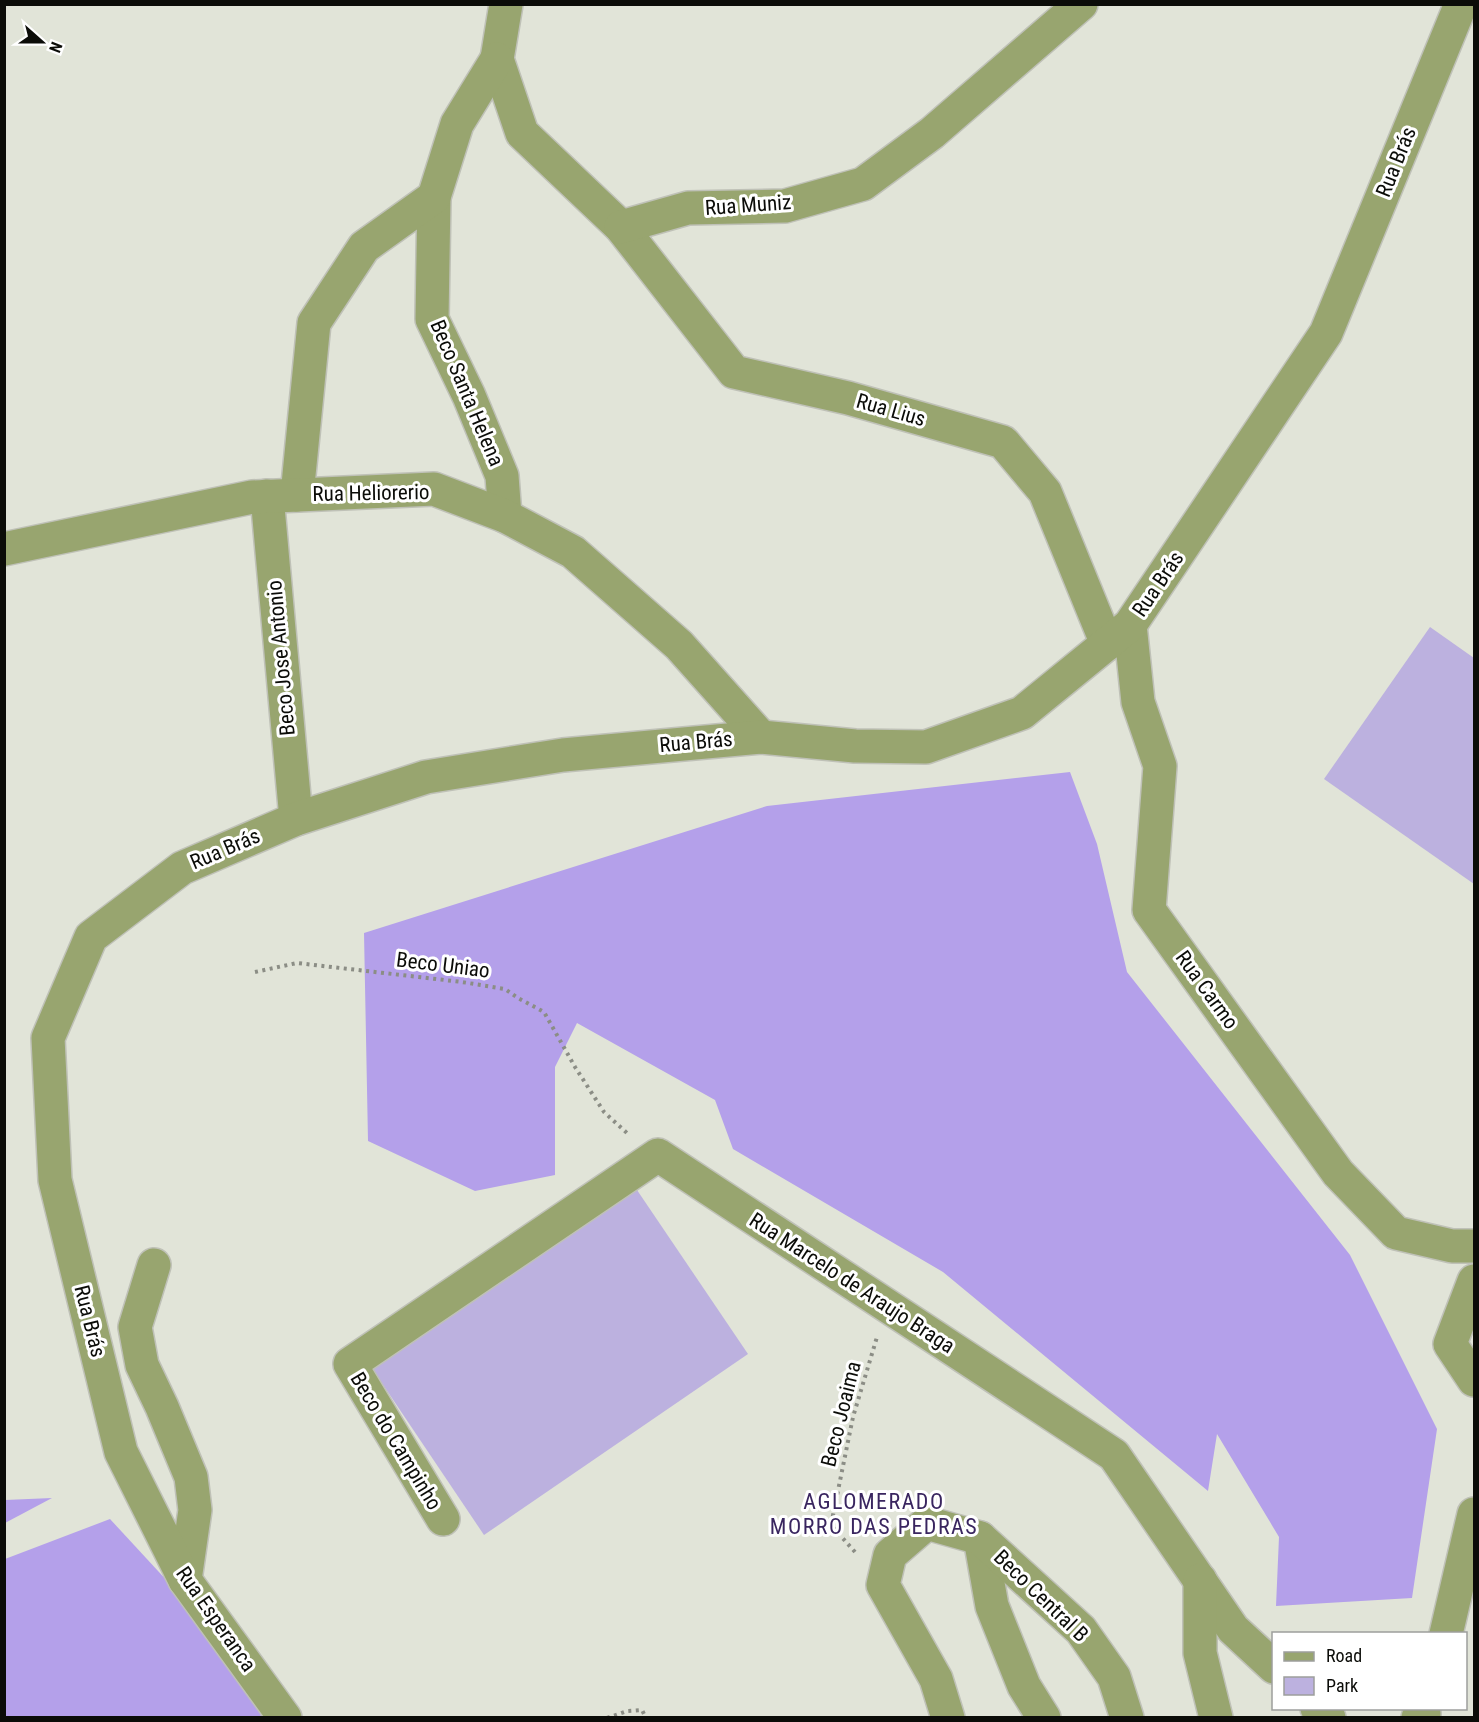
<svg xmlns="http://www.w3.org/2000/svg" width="1479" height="1722" font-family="'Roboto Condensed',sans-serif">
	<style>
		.green { fill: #bcb1df }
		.forest { fill: #b4a0ea }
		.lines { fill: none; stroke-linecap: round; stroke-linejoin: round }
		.minor-casing { stroke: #bfc1b7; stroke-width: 36 }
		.path { stroke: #8b8d85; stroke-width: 4; stroke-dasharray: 3 4.5; stroke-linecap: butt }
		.minor { stroke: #98a56f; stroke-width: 33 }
		.labels { text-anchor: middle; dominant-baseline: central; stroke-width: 6; stroke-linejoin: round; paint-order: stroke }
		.street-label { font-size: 21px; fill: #0b0c08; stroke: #fff }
		.neighbourhood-label { font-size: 22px; letter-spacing: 1.5px; fill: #39255f; stroke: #fff }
	</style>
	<rect width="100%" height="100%" fill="#e1e4d8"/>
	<g class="green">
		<path d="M1430,627L1474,658V884L1324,779Z"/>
		<path d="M637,1190L748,1354L484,1535L369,1364Z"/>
	</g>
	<g class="forest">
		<path d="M1070,772L1097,844L1127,972L1350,1255L1437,1429L1412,1598L1276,1606L1279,1537L1217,1434L1208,1491L943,1272L733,1149L715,1100L577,1023L555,1067V1175L475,1191L368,1141L364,933L767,806Z"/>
		<path d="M52,1498L5,1523V1500Z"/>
		<path d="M110,1519L255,1676L261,1717L5,1718V1559Z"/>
	</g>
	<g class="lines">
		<defs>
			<g id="minor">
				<path d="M506,4L497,59L522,133L621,227L734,372L848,398L1003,442L1045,492L1107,644"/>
				<path d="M434,197L432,319L469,396L502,476L505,516"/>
				<path d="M621,227L688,208L785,206L863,184L932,133L1081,4"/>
				<path d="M297,495L314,323L364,247L434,197L457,124L497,59"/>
				<path d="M267,496L296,819"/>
				<path d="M4,549L252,497L434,489L505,516L573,552L679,645L761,737"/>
				<path d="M1130,625L1138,702L1160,766L1149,910L1338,1173L1396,1233L1452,1246H1474"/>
				<path d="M154,1265L135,1327L142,1365L162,1407L191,1477L195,1510L185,1580"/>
				<path d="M1474,1281L1450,1344L1474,1380"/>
				<path d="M443,1519L350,1364L658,1155L1114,1455L1233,1629L1274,1667"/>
				<path d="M980,1538L992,1606L1024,1686L1044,1718"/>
				<path d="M1200,1580V1653L1216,1718"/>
				<path d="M1446,1634L1474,1514"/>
				<path d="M1317,1708L1329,1718"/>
				<path d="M285,1718L185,1580L121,1452L55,1180L48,1038L91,937L182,868L296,819L426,777L563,755L761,737L855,746L926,747L1022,713L1130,625L1326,333L1461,4"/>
				<path d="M948,1718L936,1679L883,1585L890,1555L927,1523L980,1538L1081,1630L1114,1677L1127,1718"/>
				<path d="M1418,1718L1424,1714"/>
			</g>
		</defs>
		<use href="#minor" class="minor-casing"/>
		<g class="path">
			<path d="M255,972L297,963L462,982L505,989L518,998L544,1012L575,1067L604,1112L628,1134"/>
			<path d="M855,1552L831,1525L853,1417L877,1337"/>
			<path d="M607,1718L627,1711L642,1710L646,1718"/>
		</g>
		<use href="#minor" class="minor"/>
	</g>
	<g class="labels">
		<g class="street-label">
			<text transform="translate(1396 162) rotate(-68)">Rua Brás</text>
			<text transform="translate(748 205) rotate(-4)">Rua Muniz</text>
			<text transform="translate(467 393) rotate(67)">Beco Santa Helena</text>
			<text transform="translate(891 410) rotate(16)">Rua Lius</text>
			<text transform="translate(371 493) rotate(-1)">Rua Heliorerio</text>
			<text transform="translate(1158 584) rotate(-56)">Rua Brás</text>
			<text transform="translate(281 658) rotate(-95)">Beco Jose Antonio</text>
			<text transform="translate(696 742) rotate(-5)">Rua Brás</text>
			<text transform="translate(225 849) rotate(-23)">Rua Brás</text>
			<text transform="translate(443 965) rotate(7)">Beco Uniao</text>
			<text transform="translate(1207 990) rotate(54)">Rua Carmo</text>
			<text transform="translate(852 1283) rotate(33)">Rua Marcelo de Araujo Braga</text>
			<text transform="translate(90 1321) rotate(76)">Rua Brás</text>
			<text transform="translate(841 1414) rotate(-76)">Beco Joaima</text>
			<text transform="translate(396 1441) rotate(59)">Beco do Campinho</text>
			<text transform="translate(1041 1596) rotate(44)">Beco Central B</text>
			<text transform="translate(216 1619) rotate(55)">Rua Esperanca</text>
		</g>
		<g class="neighbourhood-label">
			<text x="874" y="1501">AGLOMERADO<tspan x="874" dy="25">MORRO DAS PEDRAS</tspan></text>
		</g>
	</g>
	<rect width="1479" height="1722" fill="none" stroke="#0b0c08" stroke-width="12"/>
	<rect x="1272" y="1632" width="195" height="78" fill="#ffffff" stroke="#9d9e9c" stroke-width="1.5"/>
	<rect x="1284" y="1652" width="30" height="9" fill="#98a56f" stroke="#9d9e9c" stroke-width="1.5"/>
	<text x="1326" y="1662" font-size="18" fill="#0b0c08">Road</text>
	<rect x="1284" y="1677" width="30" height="18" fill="#bcb1df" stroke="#9d9e9c" stroke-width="1.5"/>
	<text x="1326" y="1692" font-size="18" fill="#0b0c08">Park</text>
	<g transform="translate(42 42) rotate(111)" stroke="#ffffff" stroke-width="4.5" paint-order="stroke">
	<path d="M0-4.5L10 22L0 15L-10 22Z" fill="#0b0c08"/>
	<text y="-9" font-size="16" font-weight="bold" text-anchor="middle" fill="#0b0c08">N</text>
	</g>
</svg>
